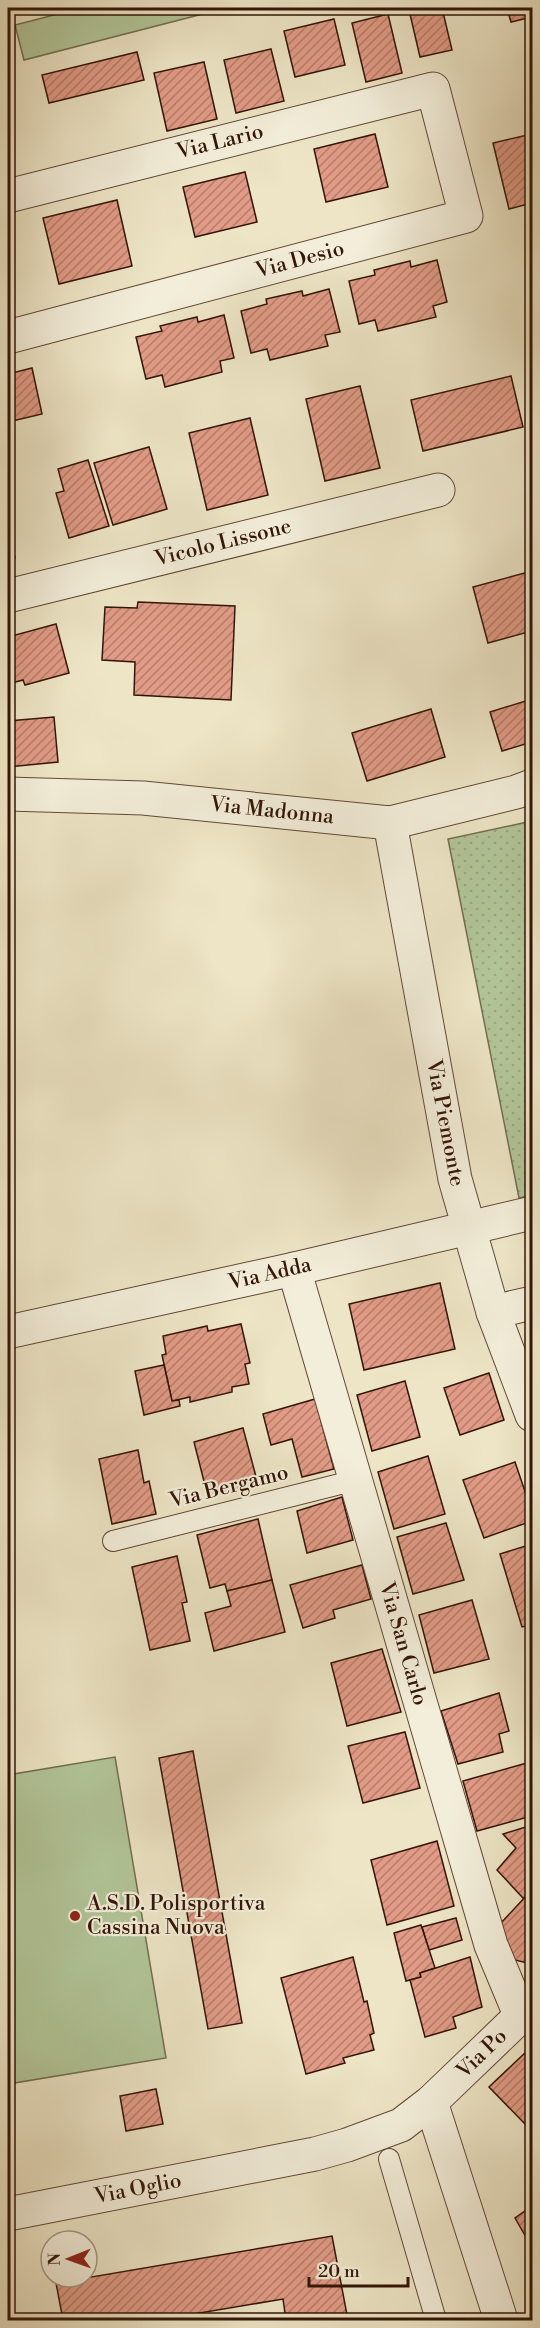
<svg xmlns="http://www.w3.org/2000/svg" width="540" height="2328" font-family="'Libre Bodoni',serif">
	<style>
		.grass { fill: url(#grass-dots); stroke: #726e50; stroke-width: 1.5 }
		.garden { fill: #b2c699; stroke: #726e50; stroke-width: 1.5 }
		.building { fill: url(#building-hatch); stroke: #331507; stroke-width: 1.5 }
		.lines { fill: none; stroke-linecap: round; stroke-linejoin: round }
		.service-casing { stroke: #624937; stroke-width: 22 }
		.minor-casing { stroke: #624937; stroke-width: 35 }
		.service { stroke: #f3eeda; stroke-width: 20 }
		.minor { stroke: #f3eeda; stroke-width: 33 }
		.poi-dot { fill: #8f2418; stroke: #f3eeda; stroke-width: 2 }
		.labels { text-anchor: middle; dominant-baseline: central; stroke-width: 4.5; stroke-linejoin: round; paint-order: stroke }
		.street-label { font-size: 21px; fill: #331507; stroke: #f3eeda }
		.poi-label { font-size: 21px; fill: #331507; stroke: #f3eeda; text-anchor: start }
	</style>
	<defs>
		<pattern id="grass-dots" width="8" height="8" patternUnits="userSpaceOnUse" patternTransform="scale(1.5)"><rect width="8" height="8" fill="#b2c699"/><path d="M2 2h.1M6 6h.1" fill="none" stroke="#9aa982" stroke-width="1.8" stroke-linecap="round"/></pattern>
		<pattern id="building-hatch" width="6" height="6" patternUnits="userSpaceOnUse" patternTransform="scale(1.5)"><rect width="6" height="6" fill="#e19b86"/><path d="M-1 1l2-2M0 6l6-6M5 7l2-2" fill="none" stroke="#b77d6c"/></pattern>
	</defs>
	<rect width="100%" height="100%" fill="#ede5c6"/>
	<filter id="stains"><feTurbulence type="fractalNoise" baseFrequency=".00333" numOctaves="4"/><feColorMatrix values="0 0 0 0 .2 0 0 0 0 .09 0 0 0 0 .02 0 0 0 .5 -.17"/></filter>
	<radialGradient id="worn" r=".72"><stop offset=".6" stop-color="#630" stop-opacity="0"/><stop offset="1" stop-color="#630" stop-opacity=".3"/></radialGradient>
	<path class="grass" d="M532,821V1195L519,1198L448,839Z"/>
	<g class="garden">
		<path d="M81,8H226L24,60L15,25Z"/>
		<path d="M115,1757L166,2058L8,2084V1775Z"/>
	</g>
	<g class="building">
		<path d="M442,8L452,50L420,57L410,14Z"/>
		<path d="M507,8H532V17L511,22Z"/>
		<path d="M388,14L402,73L366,82L352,23Z"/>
		<path d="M334,19L345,65L295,77L284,31Z"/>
		<path d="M271,49L284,101L236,113L224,60Z"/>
		<path d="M137,52L144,80L49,103L42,75Z"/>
		<path d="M204,62L217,119L167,131L154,73Z"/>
		<path d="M375,134L388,187L326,202L314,149Z"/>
		<path d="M532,134V203L509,209L493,143Z"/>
		<path d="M245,172L257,222L195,237L183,187Z"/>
		<path d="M117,200L132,266L59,284L43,218Z"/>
		<path d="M437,260L447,302L433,306L436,317L378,331L375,320L359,324L349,281L375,275L374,270L410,261L411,267Z"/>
		<path d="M329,289L340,332L325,335L328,346L270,360L267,349L251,353L241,311L267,304L266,299L302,291L303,296Z"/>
		<path d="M224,315L234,358L220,361L222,372L165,387L162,375L146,379L136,337L162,331L160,326L197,317L198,322Z"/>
		<path d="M32,368L42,414L8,422V374Z"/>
		<path d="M511,376L523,427L423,451L411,400Z"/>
		<path d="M360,386L380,468L325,481L306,399Z"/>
		<path d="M250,418L268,495L207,510L189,433Z"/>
		<path d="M149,447L167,509L113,525L94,463Z"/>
		<path d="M88,460L109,526L69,538L56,493L64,491L58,469Z"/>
		<path d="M8,527L15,558L8,560Z"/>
		<path d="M532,571V631L488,643L473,587Z"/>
		<path d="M138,602L235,606L231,700L134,695L135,662L102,660L105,607L137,608Z"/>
		<path d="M56,624L69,673L25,685L23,680L8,684V637Z"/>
		<path d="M532,699V742L502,751L490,712Z"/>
		<path d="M431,709L445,757L367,781L352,733Z"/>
		<path d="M54,717L58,762L8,767V721Z"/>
		<path d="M440,1283L455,1349L364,1370L349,1304Z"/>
		<path d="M241,1324L250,1363L245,1364L249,1384L232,1387V1392L190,1402V1397L172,1401L162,1355L166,1354L163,1336L207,1326L208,1331Z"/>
		<path d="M164,1365L172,1401L179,1400L180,1406L144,1415L135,1371Z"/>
		<path d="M489,1373L504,1420L460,1435L444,1388Z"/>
		<path d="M405,1381L420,1437L372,1451L357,1395Z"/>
		<path d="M315,1399L334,1469L302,1477L292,1439L271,1445L263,1414Z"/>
		<path d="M243,1428L258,1484L208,1497L194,1442Z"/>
		<path d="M138,1450L144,1483L149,1481L156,1514L112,1524L99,1459Z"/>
		<path d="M428,1456L445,1514L394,1529L378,1472Z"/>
		<path d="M515,1462L532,1512V1521L484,1538L463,1480Z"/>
		<path d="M342,1497L353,1540L307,1553L297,1511Z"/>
		<path d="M258,1519L272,1580L227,1591L225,1584L210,1588L197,1535Z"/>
		<path d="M446,1523L464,1580L413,1594L397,1537Z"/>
		<path d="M532,1544V1625L522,1627L500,1554Z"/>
		<path d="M177,1556L187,1602L182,1603L190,1641L150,1650L132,1567Z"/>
		<path d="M362,1565L371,1599L333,1610L335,1618L303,1628L290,1585Z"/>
		<path d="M272,1580L285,1632L214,1651L205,1613L231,1606L227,1591Z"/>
		<path d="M472,1600L489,1659L434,1673L419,1615Z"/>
		<path d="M382,1649L401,1712L347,1726L331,1663Z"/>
		<path d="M499,1693L509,1731L499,1734L503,1752L458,1764L441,1711Z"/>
		<path d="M405,1732L420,1788L363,1803L348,1746Z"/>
		<path d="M193,1751L242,2023L208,2029L159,1758Z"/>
		<path d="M527,1763L532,1784V1816L477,1831L463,1781Z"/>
		<path d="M532,1825V1899L528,1894L524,1899L497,1870L516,1848L503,1834Z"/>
		<path d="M437,1841L454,1906L387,1925L371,1860Z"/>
		<path d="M528,1894L532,1899V1958L527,1963L511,1959L501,1923Z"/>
		<path d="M456,1918L462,1940L429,1950L422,1927Z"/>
		<path d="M421,1925L435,1968L420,1973L421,1977L406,1981L394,1933Z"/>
		<path d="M353,1957L364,2002L367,2001L374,2033L370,2035L374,2050L343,2058L345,2063L306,2074L281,1978Z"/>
		<path d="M470,1957L482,2007L453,2017L456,2028L425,2037L410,1980L421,1977L420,1973Z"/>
		<path d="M527,2051L532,2056V2120L526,2125L489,2087Z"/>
		<path d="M156,2089L163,2124L126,2131L120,2096Z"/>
		<path d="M532,2206V2243L530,2244L515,2218Z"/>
		<path d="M332,2236L348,2320H286L283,2299L158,2320H63L56,2283Z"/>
	</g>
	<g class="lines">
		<defs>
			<g id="service">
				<path d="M113,1541L356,1480"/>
				<path d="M389,2159L436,2320"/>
			</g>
			<g id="minor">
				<path d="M8,196L433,89L466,216L8,337"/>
				<path d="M8,596L438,490"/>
				<path d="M8,794L143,798L390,823L516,792L532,786"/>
				<path d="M390,823L455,1179L493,1312L532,1415"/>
				<path d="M294,1269L491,1945L521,2017"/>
				<path d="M493,1312L532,1303"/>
				<path d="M8,1332L294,1269L532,1213"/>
				<path d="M431,2102L501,2320"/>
				<path d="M8,2214L315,2154L347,2145L401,2125L431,2102L532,2005"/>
			</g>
		</defs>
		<use href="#service" class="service-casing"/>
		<use href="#minor" class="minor-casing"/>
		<use href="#service" class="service"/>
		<use href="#minor" class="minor"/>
	</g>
	<circle class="poi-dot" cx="75" cy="1916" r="6"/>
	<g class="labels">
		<g class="street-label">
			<text transform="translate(220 142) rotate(-14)">Via Lario</text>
			<text transform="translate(300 260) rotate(-15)">Via Desio</text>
			<text transform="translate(223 543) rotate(-14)">Vicolo Lissone</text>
			<text transform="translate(272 811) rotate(6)">Via Madonna</text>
			<text transform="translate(445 1123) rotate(79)">Via Piemonte</text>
			<text transform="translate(270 1274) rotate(-13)">Via Adda</text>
			<text transform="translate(229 1487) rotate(-14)">Via Bergamo</text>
			<text transform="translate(403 1644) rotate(74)">Via San Carlo</text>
			<text transform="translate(482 2054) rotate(-44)">Via Po</text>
			<text transform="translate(138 2189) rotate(-11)">Via Oglio</text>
		</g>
		<g class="poi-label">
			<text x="87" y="1904">A.S.D. Polisportiva<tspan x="87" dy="24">Cassina Nuova</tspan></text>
		</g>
	</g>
	<rect width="540" height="2328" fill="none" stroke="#ede5c6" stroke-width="30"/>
	<rect x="9" y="9" width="522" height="2310" fill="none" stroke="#331507" stroke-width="3"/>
	<rect x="15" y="15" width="510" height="2298" fill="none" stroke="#331507" stroke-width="1.5"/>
	<g transform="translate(69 2259) rotate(269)"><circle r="28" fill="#f3eeda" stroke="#a69786" stroke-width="1.5"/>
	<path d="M0-4.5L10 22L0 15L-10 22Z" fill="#8f2418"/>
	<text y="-9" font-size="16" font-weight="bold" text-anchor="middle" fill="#331507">N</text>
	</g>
	<path d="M309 2277v9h99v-9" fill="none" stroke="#331507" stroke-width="3"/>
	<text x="318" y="2277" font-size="18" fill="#331507" stroke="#f3eeda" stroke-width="4.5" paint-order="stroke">20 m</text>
	<rect width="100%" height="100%" filter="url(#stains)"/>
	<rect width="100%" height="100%" fill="url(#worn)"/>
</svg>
